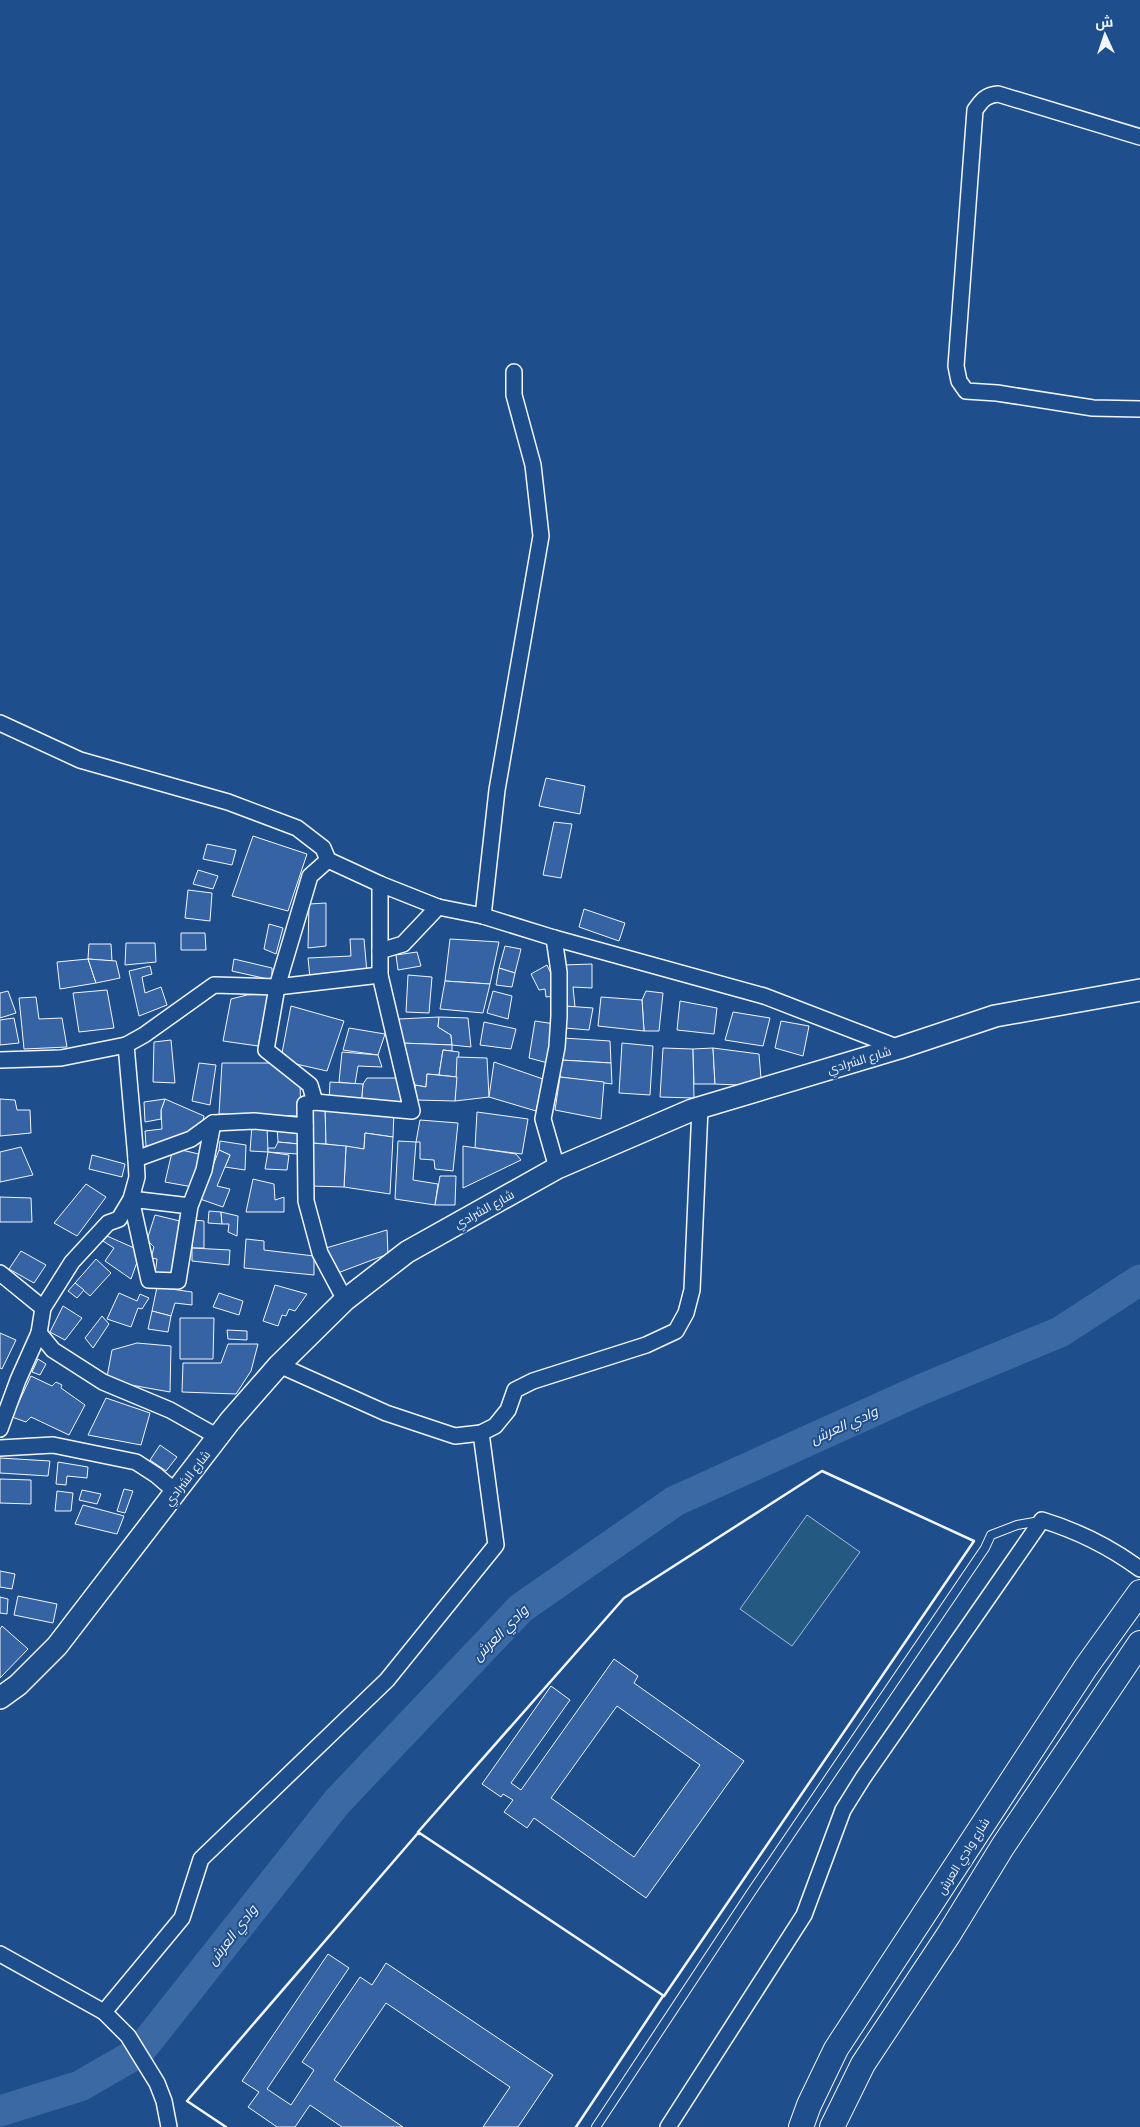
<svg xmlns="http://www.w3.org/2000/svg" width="1140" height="2127" font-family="Ubuntu,Cairo,sans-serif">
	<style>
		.green { fill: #245a82; stroke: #a8bbd7 }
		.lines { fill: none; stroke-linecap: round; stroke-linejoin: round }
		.river { stroke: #3b69a3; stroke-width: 31 }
		.building { fill: #3563a3; stroke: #f2f6ff; fill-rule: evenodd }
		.lane-casing { stroke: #f2f6ff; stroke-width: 10 }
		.street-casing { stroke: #f2f6ff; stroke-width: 18 }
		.secondary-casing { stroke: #f2f6ff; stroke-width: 24 }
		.primary-casing { stroke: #f2f6ff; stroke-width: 26 }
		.lane { stroke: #1f4e8c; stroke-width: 8 }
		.street { stroke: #1f4e8c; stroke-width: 15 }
		.secondary { stroke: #1f4e8c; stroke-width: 21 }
		.primary { stroke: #1f4e8c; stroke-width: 24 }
		.wall { stroke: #f2f6ff; stroke-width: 2.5 }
		.labels { text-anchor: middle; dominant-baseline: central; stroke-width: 4; stroke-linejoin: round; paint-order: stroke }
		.street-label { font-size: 12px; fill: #f2f6ff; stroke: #1f4e8c }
		.water-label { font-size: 14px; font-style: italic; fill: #f2f6ff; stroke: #1f4e8c }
	</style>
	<rect width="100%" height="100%" fill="#1f4e8c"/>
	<path class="green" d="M807,1515L860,1552L792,1646L740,1609Z"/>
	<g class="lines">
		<path class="river" d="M0,2111L80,2086L139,2052L337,1802L521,1608L675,1501L920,1390L1060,1332L1140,1280"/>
	</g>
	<g class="building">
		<path d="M546,778L585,786L580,814L539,806Z"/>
		<path d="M554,822L572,824L561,878L543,875Z"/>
		<path d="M253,836L307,854L288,911L232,896Z"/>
		<path d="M207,844L236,850L232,865L203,859Z"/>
		<path d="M198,870L218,876L213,889L193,884Z"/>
		<path d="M188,890L212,893L210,921L185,918Z"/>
		<path d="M326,903V946L308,948L309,904Z"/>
		<path d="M584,909L625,923L619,941L579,927Z"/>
		<path d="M269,924L283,928L276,954L264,949Z"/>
		<path d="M181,933H205L206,950H181Z"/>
		<path d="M350,939H364L367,973L310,978L308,958L351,956Z"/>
		<path d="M450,939L499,942L490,984L445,981Z"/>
		<path d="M126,943H155L156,962L125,965Z"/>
		<path d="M89,944H111L112,961L88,959Z"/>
		<path d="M505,946L521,949L515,973L499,968Z"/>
		<path d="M417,952L421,966L398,970L396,955Z"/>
		<path d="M88,959L96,983L60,989L57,962Z"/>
		<path d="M88,959L116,961L120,978L96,983Z"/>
		<path d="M234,959L272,968V980L232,971Z"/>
		<path d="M592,964V988L573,987L575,1007L565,1006L563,965Z"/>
		<path d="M547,965L554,980L555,996L546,997L545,989L539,990L531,974Z"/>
		<path d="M150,966L152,974L142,977L145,993L161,987L167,1005L139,1016L129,971Z"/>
		<path d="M499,968L515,973L512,987L496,985Z"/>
		<path d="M408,975L432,977L429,1013L406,1012Z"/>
		<path d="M445,981L490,984L483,1013L440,1009Z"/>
		<path d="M107,990L114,1028L79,1032L73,993Z"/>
		<path d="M8,991L16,1013L0,1018V993Z"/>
		<path d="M493,991L512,996L508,1019L487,1013Z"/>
		<path d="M646,991L663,993L659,1031H644L642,1000Z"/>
		<path d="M269,994L258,1046L223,1041L231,999L247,995Z"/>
		<path d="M36,997L39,1019L62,1018L67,1047L24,1049L19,998Z"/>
		<path d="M601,997L642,1000L644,1031L598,1026Z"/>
		<path d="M680,1001L717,1008L714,1034L677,1030Z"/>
		<path d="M291,1006L344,1021L327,1071L296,1064L282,1053Z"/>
		<path d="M565,1006L593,1008L589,1030L565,1028Z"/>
		<path d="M733,1012L770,1018L763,1046L725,1040Z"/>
		<path d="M439,1017L438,1027L451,1035L452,1045L401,1043L399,1019Z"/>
		<path d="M439,1017L468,1018L471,1047L452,1045L451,1035L438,1027Z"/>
		<path d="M14,1018L19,1043L0,1045V1020Z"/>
		<path d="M535,1021L555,1024L548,1063L529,1058Z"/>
		<path d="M781,1021L809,1026L803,1056L775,1048Z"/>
		<path d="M484,1022L516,1029L511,1049L480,1045Z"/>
		<path d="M349,1028L385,1034L378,1055L343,1050Z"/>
		<path d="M563,1038L610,1041L611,1063L561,1060Z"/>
		<path d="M171,1040L175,1083L153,1082L154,1042Z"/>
		<path d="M401,1043L452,1045V1051L443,1050L439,1075L427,1074L426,1087L415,1085Z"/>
		<path d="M622,1043L653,1046L650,1095L619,1093Z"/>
		<path d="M663,1048L693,1049L694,1098L660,1097Z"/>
		<path d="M713,1048L715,1084H694L693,1049Z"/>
		<path d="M713,1048L759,1054L761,1078L738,1085L715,1084Z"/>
		<path d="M443,1050L459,1052L457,1077L439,1075Z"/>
		<path d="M342,1052L378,1055L382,1067L358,1066L355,1084L339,1082Z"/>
		<path d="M457,1057L487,1058L489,1097L455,1101Z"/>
		<path d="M561,1060L611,1063L612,1084L560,1077Z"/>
		<path d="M494,1062L543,1079L536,1111L489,1097Z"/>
		<path d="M199,1063L216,1065L210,1105L192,1101Z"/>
		<path d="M222,1063H273L300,1084L301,1116L219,1114Z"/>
		<path d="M427,1074L457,1077L455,1101L416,1100L415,1085L426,1087Z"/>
		<path d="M560,1077L604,1082L601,1119L555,1110Z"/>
		<path d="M367,1078H400L401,1106L361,1105L363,1084Z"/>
		<path d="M330,1082L363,1084L361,1105L329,1102Z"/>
		<path d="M0,1099L15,1100L17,1110H30L31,1133L0,1136Z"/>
		<path d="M165,1099L204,1116L201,1130L156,1146H146L145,1131L162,1129L161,1110Z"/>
		<path d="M165,1099L161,1110V1119L145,1122L144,1102Z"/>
		<path d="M325,1105L326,1144L312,1143L311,1106Z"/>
		<path d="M325,1105L394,1112L393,1137L365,1133L364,1149L326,1144Z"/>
		<path d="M477,1112L528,1119L522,1154L475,1148Z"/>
		<path d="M420,1120L458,1123L453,1171L435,1169L434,1160L420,1159V1142H416Z"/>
		<path d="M252,1125L267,1126L268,1152L250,1151Z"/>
		<path d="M277,1127H297L299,1144L278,1142Z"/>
		<path d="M365,1133L393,1137L390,1194L344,1187L346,1146L364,1149Z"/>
		<path d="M220,1141L246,1145L245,1170L225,1167L230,1155L219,1150Z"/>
		<path d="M398,1141L416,1142L413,1180L438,1184L435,1205L395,1199Z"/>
		<path d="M278,1142L299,1144L298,1154L268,1152V1148H275Z"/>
		<path d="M312,1143L346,1146L344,1187L311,1186Z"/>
		<path d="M463,1146L516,1154L521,1160L463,1188Z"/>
		<path d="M21,1147L33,1175L0,1182V1152Z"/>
		<path d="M173,1148L203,1155L193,1187L165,1182Z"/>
		<path d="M219,1150L230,1155L217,1186L230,1189L223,1207L200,1199Z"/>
		<path d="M268,1152L289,1155L287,1170L265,1169Z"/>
		<path d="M92,1155L125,1164L122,1177L89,1169Z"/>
		<path d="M440,1176H456L455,1205H435Z"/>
		<path d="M253,1179L274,1184L275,1200L284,1197V1212H246Z"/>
		<path d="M86,1184L106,1197L77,1236L54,1223Z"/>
		<path d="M0,1197L31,1198L32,1222H0Z"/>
		<path d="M209,1211L221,1212L222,1224L208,1223Z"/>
		<path d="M221,1212L238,1216L237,1236L228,1232L229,1224H222Z"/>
		<path d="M155,1215L184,1222L170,1277L155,1274L157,1259L151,1258L154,1247L147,1240Z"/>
		<path d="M194,1220L204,1221V1248H192Z"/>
		<path d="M387,1230L388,1254L335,1274L326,1248Z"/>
		<path d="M107,1236L141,1251L131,1279L105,1261L114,1248L103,1241Z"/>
		<path d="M246,1239L264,1241V1250L314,1256V1275L244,1268Z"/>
		<path d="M192,1248L230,1250L229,1265L192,1261Z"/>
		<path d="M21,1251L46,1265L34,1283L9,1269Z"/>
		<path d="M96,1259L111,1273L90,1296L75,1283Z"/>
		<path d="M75,1283L84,1290L77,1298L68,1291Z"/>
		<path d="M275,1285L307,1294L295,1311L289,1309L286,1316L282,1315L278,1326L263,1321Z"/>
		<path d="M157,1287L192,1292V1305L175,1303L171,1316L152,1311Z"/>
		<path d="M119,1293L137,1301L140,1294L149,1298L142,1309L138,1308L131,1327L107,1319Z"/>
		<path d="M219,1293L243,1301L239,1315L213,1307Z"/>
		<path d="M63,1306L82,1318L65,1340L50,1332Z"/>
		<path d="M152,1311L171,1316L168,1332L148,1329Z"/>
		<path d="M102,1316L109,1324L93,1348L85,1338Z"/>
		<path d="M180,1318H214L213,1359H180Z"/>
		<path d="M227,1330L247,1331V1340L228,1339Z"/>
		<path d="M0,1333L16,1340L2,1369L0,1368Z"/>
		<path d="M137,1343L171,1346L170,1392L131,1385L107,1377L112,1350Z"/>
		<path d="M228,1344H258L251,1371L236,1394L182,1392L183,1363H221Z"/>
		<path d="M38,1359L46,1364L40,1375L32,1372Z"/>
		<path d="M31,1376L52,1386L56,1382L62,1385L61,1388L85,1405L69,1435L31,1417L26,1422L12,1417Z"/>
		<path d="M106,1398L150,1413L141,1445L88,1435Z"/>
		<path d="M160,1445L177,1457L166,1471L150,1460Z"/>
		<path d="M0,1458L50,1461L48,1476L0,1473Z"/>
		<path d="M58,1462L88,1467L87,1478L67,1476L66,1485L56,1484Z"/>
		<path d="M0,1479L31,1480V1504L0,1503Z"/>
		<path d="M124,1489L133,1491L125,1513L117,1511Z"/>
		<path d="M82,1490L101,1494L97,1504L79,1500Z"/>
		<path d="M57,1491L73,1493L71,1511H55Z"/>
		<path d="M83,1505L124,1516L117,1534L75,1524Z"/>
		<path d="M0,1571L15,1574L12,1589L0,1587Z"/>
		<path d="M18,1596L57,1604L53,1623L14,1615Z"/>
		<path d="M0,1597L8,1599L7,1614L0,1613Z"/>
		<path d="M2,1626L28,1649L0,1678V1629Z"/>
		<path d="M614,1659L638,1676L634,1683L744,1761L646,1898L534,1818L527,1828L504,1812L513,1800L503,1794L501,1797L482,1784L551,1686L570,1700L511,1783L521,1790ZM617,1706L700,1765L634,1857L551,1798Z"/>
		<path d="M328,1954L349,1968L267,2089L291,2105L314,2070L302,2062L360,1977L372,1985L386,1963L553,2075L518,2127H483L510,2087L386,2003L334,2080L403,2127H342L310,2105L295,2127H277L248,2107L259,2092L242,2081Z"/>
	</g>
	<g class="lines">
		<defs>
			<path id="lane" d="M596,2127L752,1891L985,1548L991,1535L1017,1525L1040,1521"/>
			<g id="street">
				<path d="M1140,137L998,94C986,95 982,100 975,110L956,366L959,381L966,391L997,393L1093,408L1140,409"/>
				<path d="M0,723L80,760L228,802L297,828L323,848L328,860L380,884L438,907L483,916L554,938L764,996L899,1048"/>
				<path d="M483,916L497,790L541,536L533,465L514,395V372"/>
				<path d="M554,938L559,972V1016L557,1047L543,1119L557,1168"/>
				<path d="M380,951L403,944L438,907"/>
				<path d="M126,1045L144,1035L214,985L277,987L380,975"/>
				<path d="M0,1060L61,1058L126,1045L136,1159L137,1177L131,1199L119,1219L108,1223L72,1262L43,1308L39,1333"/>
				<path d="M315,1102L310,1085L266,1050L277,987L310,876L328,860"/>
				<path d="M136,1159L191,1139L213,1123L254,1121L305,1126"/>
				<path d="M190,1206L131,1199L149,1280L178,1281L190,1206L204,1170L213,1123"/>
				<path d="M0,1273L43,1308"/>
				<path d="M345,1300L320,1253L306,1201L305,1104L315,1102L412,1111L380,975V884"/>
				<path d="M279,1365L386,1413L455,1436L481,1433L495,1426L508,1410L515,1390L533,1381L646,1345L676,1331L686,1313L692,1290L700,1108"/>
				<path d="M0,1429L18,1380L39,1333L53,1350L103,1382L170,1410L218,1437"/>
				<path d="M0,1448L53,1445L136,1462L156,1475L176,1492"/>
				<path d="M0,1954L104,2012L128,2036L157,2083L164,2101L169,2127"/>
				<path d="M104,2012L182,1918L201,1859L387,1680L496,1545L481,1433"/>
				<path d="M668,2127L804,1915L843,1810L863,1778L1042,1520C1078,1531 1110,1547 1140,1569"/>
			</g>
			<path id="secondary" d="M0,1698L18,1685L57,1646L230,1421L279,1365L345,1300L407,1252L557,1168L692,1110L899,1048L995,1016L1140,990"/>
			<g id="primary">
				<path d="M801,2127L809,2105L836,2049L1086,1667L1140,1592"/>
				<path d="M832,2127L863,2064L949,1934L1003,1846L1140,1643"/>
			</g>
		</defs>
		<use href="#lane" class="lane-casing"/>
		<use href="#street" class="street-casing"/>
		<use href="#secondary" class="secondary-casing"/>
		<use href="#primary" class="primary-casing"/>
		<use href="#lane" class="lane"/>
		<use href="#street" class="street"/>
		<use href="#secondary" class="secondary"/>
		<use href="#primary" class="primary"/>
		<g class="wall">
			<path d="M822,1471L974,1541L664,1996L418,1832L624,1598Z"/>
			<path d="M226,2127L187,2101L418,1833L419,1834"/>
			<path d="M576,2127L663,1996"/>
		</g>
	</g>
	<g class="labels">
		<g class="street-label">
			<text transform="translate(859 1060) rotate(-17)">شارع الشرادي</text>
			<text transform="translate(484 1209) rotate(-29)">شارع الشرادي</text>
			<text transform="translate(187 1478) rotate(-52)">شارع الشرادي</text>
			<text transform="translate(963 1856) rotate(-58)">شارع وادي العرش</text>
		</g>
		<g class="water-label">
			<text transform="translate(844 1425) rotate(-24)">وادي العرش</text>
			<text transform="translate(500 1633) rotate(-45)">وادي العرش</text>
			<text transform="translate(232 1935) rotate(-52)">وادي العرش</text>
		</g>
	</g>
	<g transform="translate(1105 35) rotate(357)" stroke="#1f4e8c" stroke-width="4" paint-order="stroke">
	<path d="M0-4L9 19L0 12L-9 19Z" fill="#f2f6ff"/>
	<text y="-8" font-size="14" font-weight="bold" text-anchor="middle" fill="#f2f6ff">ش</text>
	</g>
</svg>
